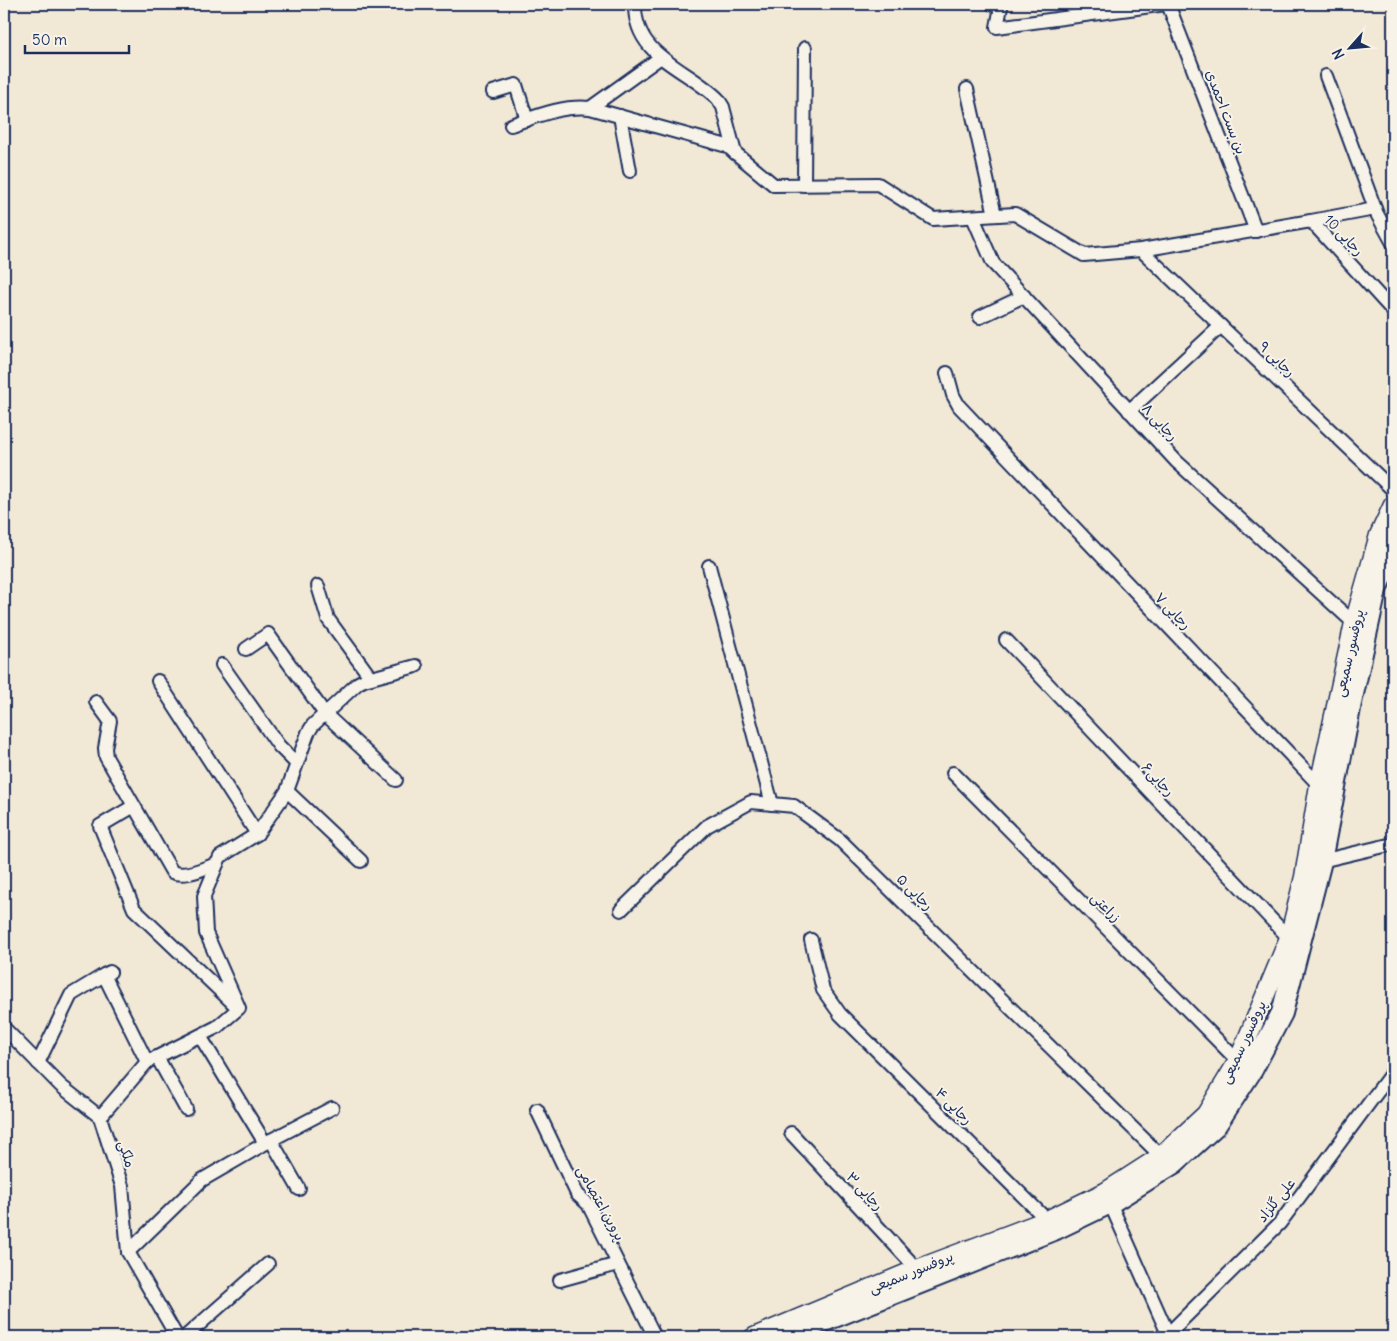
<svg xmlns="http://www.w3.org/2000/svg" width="1397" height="1341" font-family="Delius,'Playpen Sans Arabic',sans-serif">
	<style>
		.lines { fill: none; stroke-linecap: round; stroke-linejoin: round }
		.minor-casing { stroke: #1b2f5e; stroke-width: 16 }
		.secondary-casing { stroke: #1b2f5e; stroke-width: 21 }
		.primary-casing { stroke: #1b2f5e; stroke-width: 24 }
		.minor { stroke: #f7f3e8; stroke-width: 12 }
		.secondary { stroke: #f7f3e8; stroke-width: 18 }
		.primary { stroke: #f7f3e8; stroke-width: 20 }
		.labels { text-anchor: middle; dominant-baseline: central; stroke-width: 4; stroke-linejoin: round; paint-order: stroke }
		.street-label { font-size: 14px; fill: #1b2f5e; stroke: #f7f3e8 }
	</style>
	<rect width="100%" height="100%" fill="#f2e8d6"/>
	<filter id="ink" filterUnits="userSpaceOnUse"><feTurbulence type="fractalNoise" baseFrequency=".02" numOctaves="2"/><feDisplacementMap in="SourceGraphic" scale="10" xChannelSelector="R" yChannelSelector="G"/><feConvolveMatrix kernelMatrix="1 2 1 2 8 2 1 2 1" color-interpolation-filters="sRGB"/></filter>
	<g filter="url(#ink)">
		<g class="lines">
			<defs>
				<g id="minor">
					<path d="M635,4C634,57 687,68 718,99L723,107L735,153"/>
					<path d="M992,4L1001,7L997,27L1166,4"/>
					<path d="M1168,4L1256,231"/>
					<path d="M1326,76L1377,214L1393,243"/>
					<path d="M967,89L995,215"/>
					<path d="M493,92L516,85L527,120"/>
					<path d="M590,108L661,57"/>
					<path d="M620,116L630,171"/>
					<path d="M511,125C537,116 563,105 590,108L727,146L774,185L878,184L933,219L1015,214L1084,255L1141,250L1311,221L1393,311"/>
					<path d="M804,185L805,48"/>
					<path d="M973,217L993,263L1176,461L1354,623"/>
					<path d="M1311,221L1375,209"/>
					<path d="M1141,250L1393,490"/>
					<path d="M980,317L1024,296"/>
					<path d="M947,373L953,395L959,406L1319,785"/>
					<path d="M1129,411L1221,326"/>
					<path d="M709,566L772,804"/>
					<path d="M318,586L328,619L371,678"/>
					<path d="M1006,640L1289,938"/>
					<path d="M246,649L268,634L325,714L396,780"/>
					<path d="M222,665L279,746L296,763"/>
					<path d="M158,681L257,834"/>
					<path d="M96,702L110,721L105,748L106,757L172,872C185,878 204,868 217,864"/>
					<path d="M953,773L1238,1061"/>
					<path d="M134,806L100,826L134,909L235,1005"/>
					<path d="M361,861L287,791L308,733L313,725L358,683L364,680L416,666"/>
					<path d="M1321,861L1393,844"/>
					<path d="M621,910L707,826L751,802L794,806L840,840L1161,1156"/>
					<path d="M811,940L823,990L840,1014L1047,1220"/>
					<path d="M110,972L104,975L147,1062"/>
					<path d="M4,1028L61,1086L100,1117"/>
					<path d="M200,1036L265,1143"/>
					<path d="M157,1057L186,1109"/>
					<path d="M38,1063L71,995L104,975"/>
					<path d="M537,1110L577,1194L588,1204L655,1337"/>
					<path d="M791,1133L917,1269"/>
					<path d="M271,1140L299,1189"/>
					<path d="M1110,1203L1168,1334L1280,1223L1393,1071"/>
					<path d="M128,1252L202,1180L271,1140L332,1108"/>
					<path d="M560,1280L618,1264"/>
					<path d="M177,1337L128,1252L122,1186L100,1117L147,1062L217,1027L239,1008L206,933L204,896L220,857L257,834L287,791"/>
					<path d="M185,1337L268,1264"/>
				</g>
				<path id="secondary" d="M754,1337L917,1269L1047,1220L1105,1192L1161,1156L1206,1114L1238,1061L1289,938L1304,877L1319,785L1354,623L1379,535L1393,505"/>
				<path id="primary" d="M784,1337L1056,1229L1110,1203L1174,1163L1216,1125L1252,1070L1282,1013L1321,861L1351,703L1376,590L1393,549"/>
			</defs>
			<use href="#minor" class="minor-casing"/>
			<use href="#secondary" class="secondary-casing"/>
			<use href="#primary" class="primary-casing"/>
			<use href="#minor" class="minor"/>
			<use href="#secondary" class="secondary"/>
			<use href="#primary" class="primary"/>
		</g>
	</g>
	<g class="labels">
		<g class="street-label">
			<text transform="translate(1226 112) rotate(69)">بن بست احمدی</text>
			<text transform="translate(1344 235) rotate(47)">رجایی 10</text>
			<text transform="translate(1277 359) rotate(44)">رجایی ۹</text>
			<text transform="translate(1160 422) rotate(47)">رجایی ۸</text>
			<text transform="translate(1173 611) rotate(46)">رجایی ۷</text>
			<text transform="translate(1349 653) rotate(-77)">پروفسور سمیعی</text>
			<text transform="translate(1158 779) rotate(47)">رجایی۶</text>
			<text transform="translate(915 892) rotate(45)">رجایی ۵</text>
			<text transform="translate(1106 907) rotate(45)">زراعتی</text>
			<text transform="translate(1243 1042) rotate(-65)">پروفسور سمیعی</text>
			<text transform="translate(954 1106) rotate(45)">رجایی ۴</text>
			<text transform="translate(127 1154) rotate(73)">ملکی</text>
			<text transform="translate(865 1191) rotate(47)">رجایی ۳</text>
			<text transform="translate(1276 1200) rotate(-51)">علی گلزاد</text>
			<text transform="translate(601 1203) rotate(61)">پروین اعتصامی</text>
			<text transform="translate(911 1272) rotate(-22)">پروفسور سمیعی</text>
		</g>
	</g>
	<rect width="1397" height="1341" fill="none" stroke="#f7f3e8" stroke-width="20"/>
	<rect x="10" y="10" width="1377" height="1321" fill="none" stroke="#1b2f5e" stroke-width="2" filter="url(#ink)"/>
	<g transform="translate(1350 48) rotate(243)" stroke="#f7f3e8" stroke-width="4" paint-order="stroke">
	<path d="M0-4L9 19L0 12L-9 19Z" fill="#1b2f5e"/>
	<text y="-8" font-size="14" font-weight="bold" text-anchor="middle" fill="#1b2f5e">N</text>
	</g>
	<path d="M25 45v8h104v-8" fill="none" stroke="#1b2f5e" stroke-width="2.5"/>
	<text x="32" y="45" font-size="15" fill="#1b2f5e" stroke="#f7f3e8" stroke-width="4" paint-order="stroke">50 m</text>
</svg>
